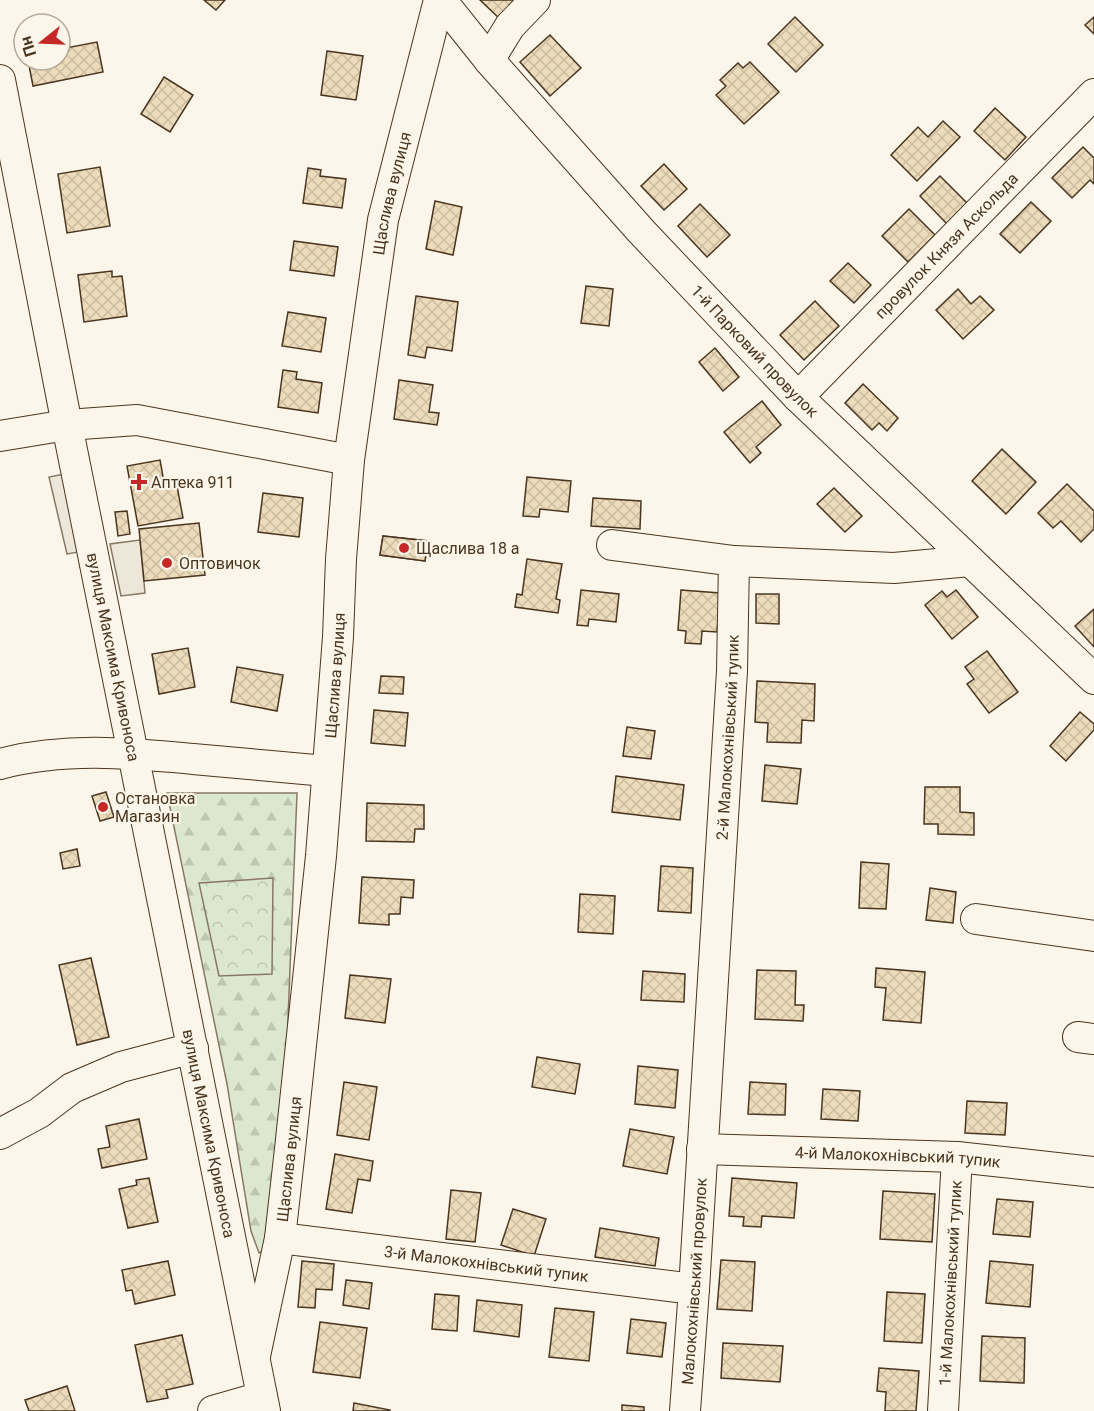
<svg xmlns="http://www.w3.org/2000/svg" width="1094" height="1411" font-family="Roboto,sans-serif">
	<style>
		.forest { fill: url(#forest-firs); stroke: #887966; stroke-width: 1.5 }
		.park { fill: url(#park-crowns); stroke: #887966; stroke-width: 1.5 }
		.parking { fill: #ede7d9; stroke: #887966; stroke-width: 1.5 }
		.building { fill: url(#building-cross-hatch); stroke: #4a3520; stroke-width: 1.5 }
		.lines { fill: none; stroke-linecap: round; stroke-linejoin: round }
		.minor-casing { stroke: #4a3520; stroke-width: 32 }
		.minor { stroke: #fbf6e9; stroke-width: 30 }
		.poi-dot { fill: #c62828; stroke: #fbf6e9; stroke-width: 2 }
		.labels { text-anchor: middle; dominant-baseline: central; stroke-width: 4.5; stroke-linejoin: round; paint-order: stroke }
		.street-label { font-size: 16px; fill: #4a3520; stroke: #fbf6e9 }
		.poi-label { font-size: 16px; fill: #4a3520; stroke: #fbf6e9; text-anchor: start }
	</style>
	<defs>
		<pattern id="forest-firs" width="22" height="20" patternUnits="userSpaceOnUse" patternTransform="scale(1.5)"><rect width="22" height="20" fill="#dce7d0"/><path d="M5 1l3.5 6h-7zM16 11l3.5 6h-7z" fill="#bec7b2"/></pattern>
		<pattern id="park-crowns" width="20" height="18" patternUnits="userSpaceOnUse" patternTransform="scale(1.5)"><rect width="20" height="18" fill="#dce7d0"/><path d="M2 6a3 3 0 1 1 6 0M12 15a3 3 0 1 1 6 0" fill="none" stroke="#bec7b2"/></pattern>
		<pattern id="building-cross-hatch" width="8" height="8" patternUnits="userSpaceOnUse" patternTransform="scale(1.5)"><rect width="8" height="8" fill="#ecdcbc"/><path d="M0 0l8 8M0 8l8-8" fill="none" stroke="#ccbda1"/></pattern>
	</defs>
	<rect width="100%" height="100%" fill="#fbf6e9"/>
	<path class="forest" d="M167,793H297L287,1045L268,1248L259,1253L251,1231L227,1084Z"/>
	<path class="park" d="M273,878L272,974L219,976L199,883Z"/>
	<g class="parking">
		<path d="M70,473L85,551L67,554L49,477Z"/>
		<path d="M140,540L145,593L121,596L110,544Z"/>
	</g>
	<g class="building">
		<path d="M204,0H225L216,10Z"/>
		<path d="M480,0H521L501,20Z"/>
		<path d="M795,17L823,45L796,72L768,44Z"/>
		<path d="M1094,17V34L1085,25Z"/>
		<path d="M550,35L581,68L550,96L520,62Z"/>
		<path d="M97,42L103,72L33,86L28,60H60V49Z"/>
		<path d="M327,51L363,56L356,100L321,95Z"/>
		<path d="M750,62L779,92L744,124L716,95L726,86L720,80L738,63L743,68Z"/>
		<path d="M164,77L193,95L170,132L141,114Z"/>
		<path d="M995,108L1026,137L1005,160L974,131Z"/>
		<path d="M943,121L960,137L917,181L891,155L918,127L928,137Z"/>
		<path d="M1083,147L1094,158V184L1090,180L1072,198L1052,178Z"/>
		<path d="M664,164L687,189L664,210L641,186Z"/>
		<path d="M100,167L110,226L67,233L58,174Z"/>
		<path d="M308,168L321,170L320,176L346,179L342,208L303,203Z"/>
		<path d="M940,176L967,203L947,224L920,196Z"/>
		<path d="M435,201L462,207L453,255L426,249Z"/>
		<path d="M1031,202L1051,221L1020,253L1000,234Z"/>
		<path d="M700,204L730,235L707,257L678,226Z"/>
		<path d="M909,209L935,235L908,262L882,236Z"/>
		<path d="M294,241L338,247L334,276L290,270Z"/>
		<path d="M848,263L871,285L854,303L830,281Z"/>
		<path d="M112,271V277L122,276L127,316L84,322L78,275Z"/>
		<path d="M586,286L613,289L609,326L581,323Z"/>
		<path d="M958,289L971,304L980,296L994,310L963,339L936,310Z"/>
		<path d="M416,296L458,302L452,351L427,347L425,358L408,355Z"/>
		<path d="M815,301L839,326L804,360L780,335Z"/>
		<path d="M288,312L326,318L321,352L282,346Z"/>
		<path d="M715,348L739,377L723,391L699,362Z"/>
		<path d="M283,370L297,372L296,379L322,383L318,413L278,407Z"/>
		<path d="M399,380L433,385L429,412L439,413L437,425L394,419Z"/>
		<path d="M863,384L898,418L887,431L879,423L872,430L845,403Z"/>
		<path d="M762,401L781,425L756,447L761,453L750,463L724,432Z"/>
		<path d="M1002,449L1036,482L1006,514L972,481Z"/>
		<path d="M160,460L165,488L177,486L183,518L138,526L127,466Z"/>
		<path d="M527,477L571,481L568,512L540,509L539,517L523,516Z"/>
		<path d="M1067,484L1094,511V529L1081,542L1061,521L1053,528L1038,513Z"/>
		<path d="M834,488L862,516L845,532L817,504Z"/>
		<path d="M263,493L303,498L299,537L258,532Z"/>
		<path d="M593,498L641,501L640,529L591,526Z"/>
		<path d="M127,511L130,534L118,536L115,512Z"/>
		<path d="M199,523L205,575L144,581L139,529Z"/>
		<path d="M383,536L428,541L425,561L380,555Z"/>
		<path d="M383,536L428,541L425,561L380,555Z"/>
		<path d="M527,559L562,564L556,599L560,600L558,613L515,607L517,594L522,595Z"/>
		<path d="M581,590L619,594L616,622L589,619L588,626L577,625Z"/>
		<path d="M681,590L720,593L717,632L702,631L701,644L685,643L686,631L678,630Z"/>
		<path d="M956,590L978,617L952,639L925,605L942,591L947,597Z"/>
		<path d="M756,594H779V624L756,623Z"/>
		<path d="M1094,609V647L1075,626Z"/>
		<path d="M188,648L195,687L159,694L152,654Z"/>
		<path d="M987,651L1018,692L989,713L967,684L974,679L965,667Z"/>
		<path d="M237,667L283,675L277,711L231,702Z"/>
		<path d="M381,676L404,677L403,694L379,693Z"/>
		<path d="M757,681L815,684L814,721L802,720L801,743L767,742L768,723L755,722Z"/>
		<path d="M374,710L408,713L405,746L371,743Z"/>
		<path d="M1080,712L1094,724V730L1066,761L1050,746Z"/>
		<path d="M627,727L655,731L651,759L623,756Z"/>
		<path d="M765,765L801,769L797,804L762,801Z"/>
		<path d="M616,776L684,785L680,820L612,812Z"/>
		<path d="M925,787H960V812L974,813V835L938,834V824H924Z"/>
		<path d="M106,792L114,817L100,821L92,796Z"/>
		<path d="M367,803L424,805V829H415L414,842L366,841Z"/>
		<path d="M77,849L80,866L63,869L60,853Z"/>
		<path d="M861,862L889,864L886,909L859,908Z"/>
		<path d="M661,866L693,868L691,913L658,911Z"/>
		<path d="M362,877L414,880L413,898L401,897L400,914H389V925L359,923Z"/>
		<path d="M930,888L956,892L953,923L926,920Z"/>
		<path d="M580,894L615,896L613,934L578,932Z"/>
		<path d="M91,958L109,1037L77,1045L59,965Z"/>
		<path d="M876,968L925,972L921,1023L883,1020L886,988L875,987Z"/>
		<path d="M757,970L796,971L795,1005H804L803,1021L755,1019Z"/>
		<path d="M643,971L685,974L684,1002L641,1000Z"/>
		<path d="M350,975L391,979L385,1023L345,1018Z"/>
		<path d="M537,1057L580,1064L575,1094L532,1087Z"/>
		<path d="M638,1066L678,1070L675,1108L635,1104Z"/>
		<path d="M344,1082L377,1087L369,1140L337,1135Z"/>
		<path d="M750,1082L786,1084L785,1115L748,1114Z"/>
		<path d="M823,1089L860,1091L858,1121L821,1119Z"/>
		<path d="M967,1101L1007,1103L1005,1135L965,1133Z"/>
		<path d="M139,1119L147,1159L102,1168L98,1149L110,1147L106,1126Z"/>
		<path d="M630,1129L674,1137L667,1174L623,1166Z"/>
		<path d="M335,1154L373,1161L370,1181L358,1179L352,1213L326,1209Z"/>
		<path d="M149,1178L158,1222L128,1228L119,1189L137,1185L136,1180Z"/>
		<path d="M732,1178L797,1183L794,1218L762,1216L761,1227L743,1226L744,1217L729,1216Z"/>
		<path d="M451,1190L481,1193L475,1242L446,1239Z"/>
		<path d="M883,1191L935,1194L932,1242L880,1239Z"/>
		<path d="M997,1199L1033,1202L1030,1237L993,1234Z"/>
		<path d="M513,1209L546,1219L534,1256L501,1245Z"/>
		<path d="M600,1228L659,1238L655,1266L595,1257Z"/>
		<path d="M721,1260L755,1262L752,1311L717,1309Z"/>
		<path d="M168,1261L175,1295L135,1304L132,1290L126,1291L122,1270Z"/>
		<path d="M302,1261L334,1264L332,1290L316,1289L315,1308L298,1307Z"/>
		<path d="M990,1261L1033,1265L1030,1307L986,1303Z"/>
		<path d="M346,1280L372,1283L369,1309L343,1305Z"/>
		<path d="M887,1292L925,1294L922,1343L884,1341Z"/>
		<path d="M435,1294L459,1296L457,1331L432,1329Z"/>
		<path d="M477,1300L522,1305L519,1337L474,1331Z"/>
		<path d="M555,1308L594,1312L589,1361L549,1357Z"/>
		<path d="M631,1319L666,1323L662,1357L627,1353Z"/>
		<path d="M320,1322L367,1328L360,1378L313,1372Z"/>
		<path d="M182,1335L193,1384L166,1390L168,1398L147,1402L135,1345Z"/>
		<path d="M982,1336L1025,1338L1024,1383L980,1381Z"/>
		<path d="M723,1343L783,1346L780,1382L721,1378Z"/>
		<path d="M879,1368L919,1371L916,1411H885L886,1392L877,1391Z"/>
		<path d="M67,1386L75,1411H29L25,1400Z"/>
		<path d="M354,1403L390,1410V1411H353Z"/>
		<path d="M622,1405L644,1407V1411H622Z"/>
	</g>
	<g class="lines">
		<defs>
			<g id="minor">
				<path id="s1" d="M441,0L489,60L641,231L798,397L1094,679"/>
				<path d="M489,60L510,26L535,0"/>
				<path id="s2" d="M0,80L67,425L265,1411"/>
				<path id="s3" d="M798,397L1094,94"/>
				<path d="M0,436L67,425L137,420L349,460"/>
				<path d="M612,545L734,561"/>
				<path d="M0,764C64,747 128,753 193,759C237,763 282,767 326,771"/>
				<path d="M976,919L1094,936"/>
				<path d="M1078,1037L1094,1039"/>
				<path d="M0,1134L39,1113L72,1088L121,1067L193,1048"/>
				<path id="s4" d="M702,1149L957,1157L1094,1172"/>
				<path id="s5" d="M280,1238L694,1289"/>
				<path id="s6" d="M255,1356L280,1238L290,1149L321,856L338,637L341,559L349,460L383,220L439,0"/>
				<path d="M213,1411L262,1397"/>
				<path id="s7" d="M685,1411L694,1289L732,671L734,561L894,568L970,561"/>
				<path id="s8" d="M943,1411L957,1157"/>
			</g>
		</defs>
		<use href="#minor" class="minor-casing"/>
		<use href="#minor" class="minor"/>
	</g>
	<g class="poi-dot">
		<path d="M136 473h6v6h6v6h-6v6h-6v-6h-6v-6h6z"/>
		<circle cx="404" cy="548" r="6"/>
		<circle cx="167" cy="563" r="6"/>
		<circle cx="103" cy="807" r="6"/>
	</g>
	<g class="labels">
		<g class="street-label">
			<text stroke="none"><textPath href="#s6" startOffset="1172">Щаслива вулиця</textPath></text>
			<text stroke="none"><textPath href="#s3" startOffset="212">провулок Князя Аскольда</textPath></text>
			<text stroke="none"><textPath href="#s1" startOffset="471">1-й Парковий провулок</textPath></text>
			<text stroke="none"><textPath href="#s2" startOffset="588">вулиця Максима Кривоноса</textPath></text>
			<text stroke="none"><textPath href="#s6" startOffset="686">Щаслива вулиця</textPath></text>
			<text stroke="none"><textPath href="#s7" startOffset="675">2-й Малокохнівський тупик</textPath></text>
			<text stroke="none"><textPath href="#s2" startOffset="1074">вулиця Максима Кривоноса</textPath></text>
			<text stroke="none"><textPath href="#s4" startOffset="196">4-й Малокохнівський тупик</textPath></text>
			<text stroke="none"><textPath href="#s6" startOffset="200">Щаслива вулиця</textPath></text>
			<text stroke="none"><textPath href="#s5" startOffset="208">3-й Малокохнівський тупик</textPath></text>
			<text stroke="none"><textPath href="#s7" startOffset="130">Малокохнівський провулок</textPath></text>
			<text stroke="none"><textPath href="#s8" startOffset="128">1-й Малокохнівський тупик</textPath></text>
		</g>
		<g class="poi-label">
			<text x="151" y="482">Аптека 911</text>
			<text x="416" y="548">Щаслива 18 а</text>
			<text x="179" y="563">Оптовичок</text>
			<text x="115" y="798">Остановка<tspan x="115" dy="18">Магазин</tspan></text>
		</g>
	</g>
	<g transform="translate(42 42) rotate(252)"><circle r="28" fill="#fbf6e9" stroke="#b4a999" stroke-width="1.5"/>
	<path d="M0-4.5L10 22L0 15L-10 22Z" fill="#c62828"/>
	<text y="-9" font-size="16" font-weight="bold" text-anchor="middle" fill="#4a3520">Пн</text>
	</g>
</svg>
